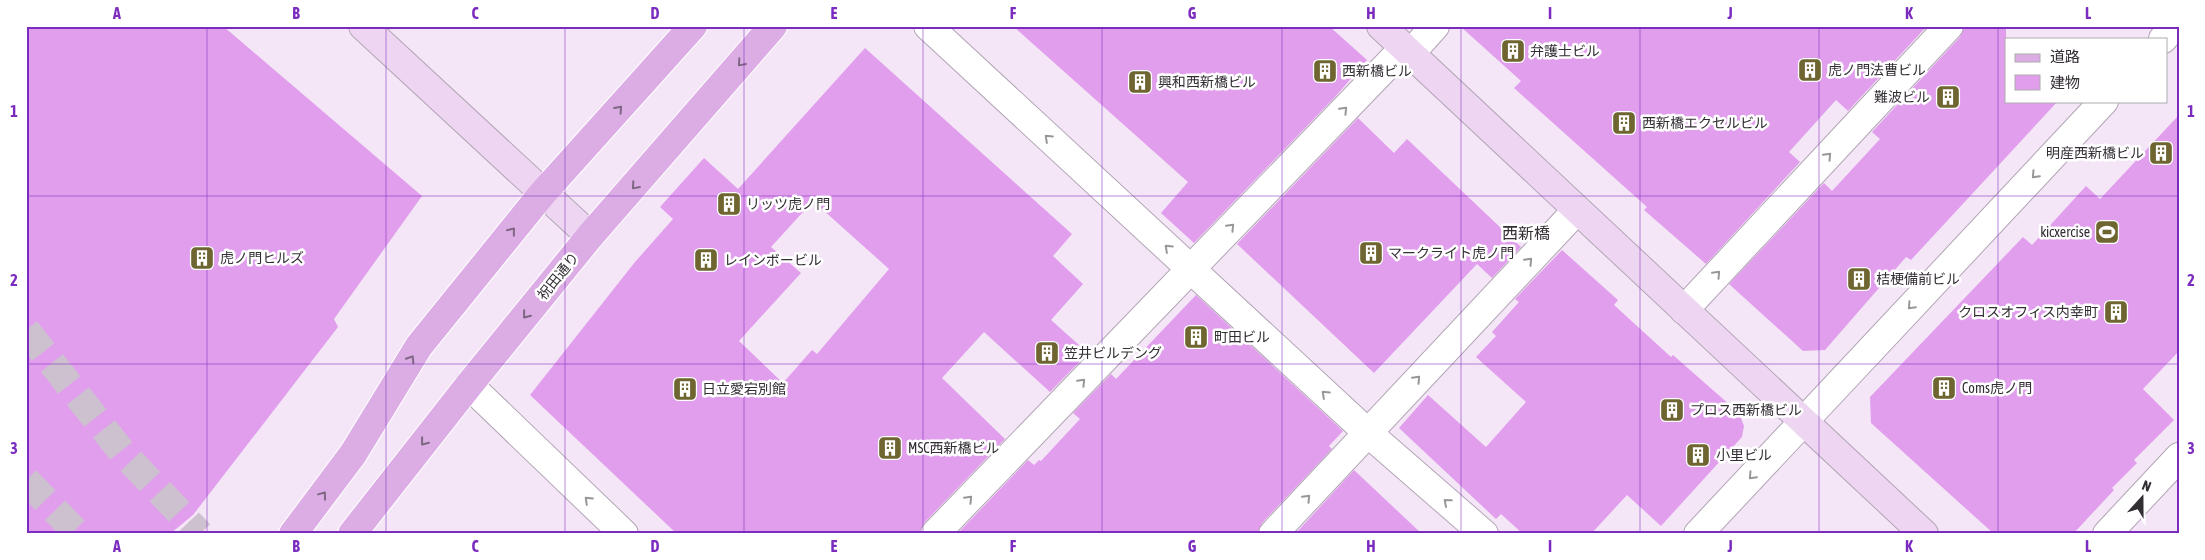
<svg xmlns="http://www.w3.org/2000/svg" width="2205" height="560" font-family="'Asap Condensed','Noto Sans JP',sans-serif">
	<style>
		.building { fill: #e19eed; fill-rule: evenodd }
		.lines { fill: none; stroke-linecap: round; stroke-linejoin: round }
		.secondary-tunnel { stroke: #cdc1d0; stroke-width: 28; stroke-dasharray: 28 14; stroke-linecap: butt }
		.street-casing { stroke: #b2a5b5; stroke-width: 30 }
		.secondary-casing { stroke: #b2a5b5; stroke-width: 30 }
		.primary-casing { stroke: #fff; stroke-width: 30 }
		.street { stroke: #fff; stroke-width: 28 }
		.secondary { stroke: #eed6f2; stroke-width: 28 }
		.primary { stroke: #dcade5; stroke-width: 28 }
		.oneway { stroke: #7f6784 }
		.oneway2 { stroke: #99969a }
		.grid { fill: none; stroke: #7b2cbf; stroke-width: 1; stroke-opacity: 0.55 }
		.labels { text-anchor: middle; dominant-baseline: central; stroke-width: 5; stroke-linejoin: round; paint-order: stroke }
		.poi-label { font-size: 14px; fill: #332e34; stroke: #fff; text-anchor: start }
		.street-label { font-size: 14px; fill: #332e34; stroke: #fff }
		.quarter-label { font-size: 16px; fill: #332e34; stroke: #fff }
		.neatline { fill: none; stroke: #7b2cbf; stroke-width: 2 }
		.grid-label { font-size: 16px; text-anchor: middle; font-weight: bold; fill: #7b2cbf }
	</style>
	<rect width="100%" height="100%" fill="#f4e6f7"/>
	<g class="building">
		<path d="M26,26H223L422,196L334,319L338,327L193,515L170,534H26Z"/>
		<path d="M1013,26H1329L1367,60L1335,97L1194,243L1161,213L1188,182Z"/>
		<path d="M1460,26H1927L1848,111L1836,100L1789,152L1800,162L1706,264L1644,210L1647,207L1514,88L1521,81Z"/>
		<path d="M1964,26H2006V101H2058L1911,260L1906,257L1825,350L1803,351L1729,284L1824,183L1832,191L1880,139L1872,132L1960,37Z"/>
		<path d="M865,48L1072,234L1053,256L1083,284L1051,320L1088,353L1050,392L984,332L942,378L1005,439L924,523L920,534H677L530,395L635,262L673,219L660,207L704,158L738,189ZM813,201L889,269L817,354L812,350L783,383L739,341L801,273L771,247Z"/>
		<path d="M2179,115V351L2143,389L2174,420L2134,460L2137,463L2112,488L2114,490L2073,534H1994L1871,423L1870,397L2023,237L2032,245L2086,186L2100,199Z"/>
		<path d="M1358,118L1394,153L1407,139L1521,247L1492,278L1477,264L1374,373L1237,244Z"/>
		<path d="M1562,250L1618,300L1614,305L1671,357L1673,355L1739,413L1744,426L1742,437L1661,526L1627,495L1591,534H1523L1501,514L1496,519L1399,428L1428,395L1486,447L1526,402L1476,357L1496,336L1492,332L1519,302L1515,299Z"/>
		<path d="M1196,295L1343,431L1329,446L1332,449L1262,523L1258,534H957L1028,460L1034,465L1039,460L1041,461L1080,419L1073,413L1111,374L1116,379Z"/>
		<path d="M1354,470L1422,534H1295Z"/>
	</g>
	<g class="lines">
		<g class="secondary-tunnel">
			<path d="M26,330L122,452L200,534"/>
			<path d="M26,480L78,534"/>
		</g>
		<defs>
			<g id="street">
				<path d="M928,26L1368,433L1484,534"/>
				<path d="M2163,39L2174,26"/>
				<path d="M1410,54L1435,26"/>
				<path d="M1684,310L1949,26"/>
				<path d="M469,385L624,534"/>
				<path d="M935,534L1404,48"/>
				<path d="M1273,534L1577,210"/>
				<path d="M1698,534L2104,101"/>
				<path d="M2107,534L2179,457"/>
			</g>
			<g id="secondary">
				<path d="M363,26L590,236"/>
				<path d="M1381,26L1924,534"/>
			</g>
			<g id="primary">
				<path d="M293,534L353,454L419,346L542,194L693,26"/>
				<path d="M352,534L469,385L590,236L773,26"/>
			</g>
		</defs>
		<use href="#street" class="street-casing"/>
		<use href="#secondary" class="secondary-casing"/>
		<use href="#primary" class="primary-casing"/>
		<use href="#street" class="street"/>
		<use href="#secondary" class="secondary"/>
		<use href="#primary" class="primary"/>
	</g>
	<defs><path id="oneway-chevron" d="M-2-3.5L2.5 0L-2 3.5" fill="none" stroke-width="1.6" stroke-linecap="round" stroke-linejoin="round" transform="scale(1.25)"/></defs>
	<g class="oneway">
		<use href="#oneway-chevron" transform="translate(741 63) rotate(131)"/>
		<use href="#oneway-chevron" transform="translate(619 109) rotate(-48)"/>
		<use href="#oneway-chevron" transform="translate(635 186) rotate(131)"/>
		<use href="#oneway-chevron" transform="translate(512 231) rotate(-51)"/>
		<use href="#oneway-chevron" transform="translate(526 315) rotate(129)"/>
		<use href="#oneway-chevron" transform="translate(411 359) rotate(-58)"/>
		<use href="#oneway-chevron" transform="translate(424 442) rotate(128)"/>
		<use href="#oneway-chevron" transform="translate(323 495) rotate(-53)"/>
	</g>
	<g class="oneway2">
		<use href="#oneway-chevron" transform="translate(1344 110) rotate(-46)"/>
		<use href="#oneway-chevron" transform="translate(1048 138) rotate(-137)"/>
		<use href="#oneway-chevron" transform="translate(1828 156) rotate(-47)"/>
		<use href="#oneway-chevron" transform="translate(2035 175) rotate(133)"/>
		<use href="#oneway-chevron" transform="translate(1231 227) rotate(-46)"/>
		<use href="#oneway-chevron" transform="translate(1168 248) rotate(-137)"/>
		<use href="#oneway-chevron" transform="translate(1529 261) rotate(-47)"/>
		<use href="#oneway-chevron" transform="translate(1717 274) rotate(-47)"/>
		<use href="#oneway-chevron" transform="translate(1911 306) rotate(133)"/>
		<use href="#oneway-chevron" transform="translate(1417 379) rotate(-47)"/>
		<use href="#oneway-chevron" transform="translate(1082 382) rotate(-46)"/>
		<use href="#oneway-chevron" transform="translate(1325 394) rotate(-137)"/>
		<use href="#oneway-chevron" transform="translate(1752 476) rotate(133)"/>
		<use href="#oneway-chevron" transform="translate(1307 498) rotate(-47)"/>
		<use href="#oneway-chevron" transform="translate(969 499) rotate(-46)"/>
		<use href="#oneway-chevron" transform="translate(588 500) rotate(-136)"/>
		<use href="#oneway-chevron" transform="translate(1447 502) rotate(-139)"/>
	</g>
	<path class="grid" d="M207,26V534M386,26V534M565,26V534M744,26V534M923,26V534M1102,26V534M1282,26V534M1461,26V534M1640,26V534M1819,26V534M1998,26V534M26,196H2179M26,364H2179"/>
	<defs>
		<symbol id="building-square" viewBox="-11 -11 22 22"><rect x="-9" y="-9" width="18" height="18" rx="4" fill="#6f6531" stroke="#fff"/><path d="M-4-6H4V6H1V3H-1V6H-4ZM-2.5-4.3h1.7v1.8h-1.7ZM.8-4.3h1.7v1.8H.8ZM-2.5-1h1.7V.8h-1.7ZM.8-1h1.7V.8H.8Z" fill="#fff"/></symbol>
		<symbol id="stadium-square" viewBox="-11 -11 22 22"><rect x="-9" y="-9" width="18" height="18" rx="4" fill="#6f6531" stroke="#fff"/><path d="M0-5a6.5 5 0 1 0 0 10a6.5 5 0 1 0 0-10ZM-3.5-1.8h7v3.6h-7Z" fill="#fff"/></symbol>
	</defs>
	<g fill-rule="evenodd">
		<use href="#building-square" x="1499" y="37" width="28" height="28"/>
		<use href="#building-square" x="1796" y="56" width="28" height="28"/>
		<use href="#building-square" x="1311" y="57" width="28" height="28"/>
		<use href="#building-square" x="1126" y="68" width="28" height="28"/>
		<use href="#building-square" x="1934" y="83" width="28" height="28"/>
		<use href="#building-square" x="1610" y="109" width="28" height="28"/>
		<use href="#building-square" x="2147" y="139" width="28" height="28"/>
		<use href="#building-square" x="715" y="190" width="28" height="28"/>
		<use href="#stadium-square" x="2093" y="218" width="28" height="28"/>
		<use href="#building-square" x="1357" y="239" width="28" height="28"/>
		<use href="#building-square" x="188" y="244" width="28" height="28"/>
		<use href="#building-square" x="692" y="246" width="28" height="28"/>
		<use href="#building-square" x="1845" y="265" width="28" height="28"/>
		<use href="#building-square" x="2102" y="298" width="28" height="28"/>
		<use href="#building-square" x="1182" y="323" width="28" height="28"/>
		<use href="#building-square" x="1033" y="339" width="28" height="28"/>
		<use href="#building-square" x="1930" y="374" width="28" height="28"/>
		<use href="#building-square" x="671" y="375" width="28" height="28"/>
		<use href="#building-square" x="1658" y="396" width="28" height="28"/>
		<use href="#building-square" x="876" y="434" width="28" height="28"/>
		<use href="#building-square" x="1684" y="441" width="28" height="28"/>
	</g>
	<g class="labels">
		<g class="poi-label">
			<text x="1530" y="51">弁護士ビル</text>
			<text x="1828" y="70">虎ノ門法曹ビル</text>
			<text x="1342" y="71">西新橋ビル</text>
			<text x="1158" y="82">興和西新橋ビル</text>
			<text x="1930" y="97" text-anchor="end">難波ビル</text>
			<text x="1642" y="123">西新橋エクセルビル</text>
			<text x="2144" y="153" text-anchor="end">明産西新橋ビル</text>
			<text x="746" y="204">リッツ虎ノ門</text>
			<text x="2090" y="232" text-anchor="end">kicxercise</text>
			<text x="1388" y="253">マークライト虎ノ門</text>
			<text x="220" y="258">虎ノ門ヒルズ</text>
			<text x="724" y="260">レインボービル</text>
			<text x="1876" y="279">桔梗備前ビル</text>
			<text x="2098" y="312" text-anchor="end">クロスオフィス内幸町</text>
			<text x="1214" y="337">町田ビル</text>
			<text x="1064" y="353">笠井ビルデング</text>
			<text x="1962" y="388">Coms虎ノ門</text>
			<text x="702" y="389">日立愛宕別館</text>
			<text x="1690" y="410">プロス西新橋ビル</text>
			<text x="908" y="448">MSC西新橋ビル</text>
			<text x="1716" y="455">小里ビル</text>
		</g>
		<g class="street-label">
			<text transform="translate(558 276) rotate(-51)">祝田通り</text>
		</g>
		<g class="quarter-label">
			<text x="1526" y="233">西新橋</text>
		</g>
	</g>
	<rect width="2205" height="560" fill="none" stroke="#ffffff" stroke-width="55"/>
	<rect x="2005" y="38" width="162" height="65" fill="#ffffff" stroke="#adabae"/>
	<rect x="2015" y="54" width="25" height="8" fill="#dcade5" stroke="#adabae"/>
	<text x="2050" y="62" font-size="15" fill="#332e34">道路</text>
	<rect x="2015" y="75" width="25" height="15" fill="#e19eed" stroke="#adabae"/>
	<text x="2050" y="88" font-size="15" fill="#332e34">建物</text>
	<g transform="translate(2142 498) rotate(21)" stroke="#ffffff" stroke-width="4" paint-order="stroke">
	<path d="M0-4L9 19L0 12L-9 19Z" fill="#332e34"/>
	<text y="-8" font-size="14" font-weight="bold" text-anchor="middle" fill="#332e34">N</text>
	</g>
	<rect x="28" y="28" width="2150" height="504" class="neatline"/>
	<g class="grid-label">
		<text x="117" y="19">A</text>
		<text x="296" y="19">B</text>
		<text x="475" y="19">C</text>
		<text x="655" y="19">D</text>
		<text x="834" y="19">E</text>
		<text x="1013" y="19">F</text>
		<text x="1192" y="19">G</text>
		<text x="1371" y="19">H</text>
		<text x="1550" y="19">I</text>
		<text x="1730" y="19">J</text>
		<text x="1909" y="19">K</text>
		<text x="2088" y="19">L</text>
		<text x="14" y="117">1</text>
		<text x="2191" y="117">1</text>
		<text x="14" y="286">2</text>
		<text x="2191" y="286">2</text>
		<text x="14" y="454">3</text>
		<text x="2191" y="454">3</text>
		<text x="117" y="552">A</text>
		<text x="296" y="552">B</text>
		<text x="475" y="552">C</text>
		<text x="655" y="552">D</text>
		<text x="834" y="552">E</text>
		<text x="1013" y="552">F</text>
		<text x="1192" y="552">G</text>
		<text x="1371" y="552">H</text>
		<text x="1550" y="552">I</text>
		<text x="1730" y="552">J</text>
		<text x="1909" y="552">K</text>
		<text x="2088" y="552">L</text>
	</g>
</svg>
